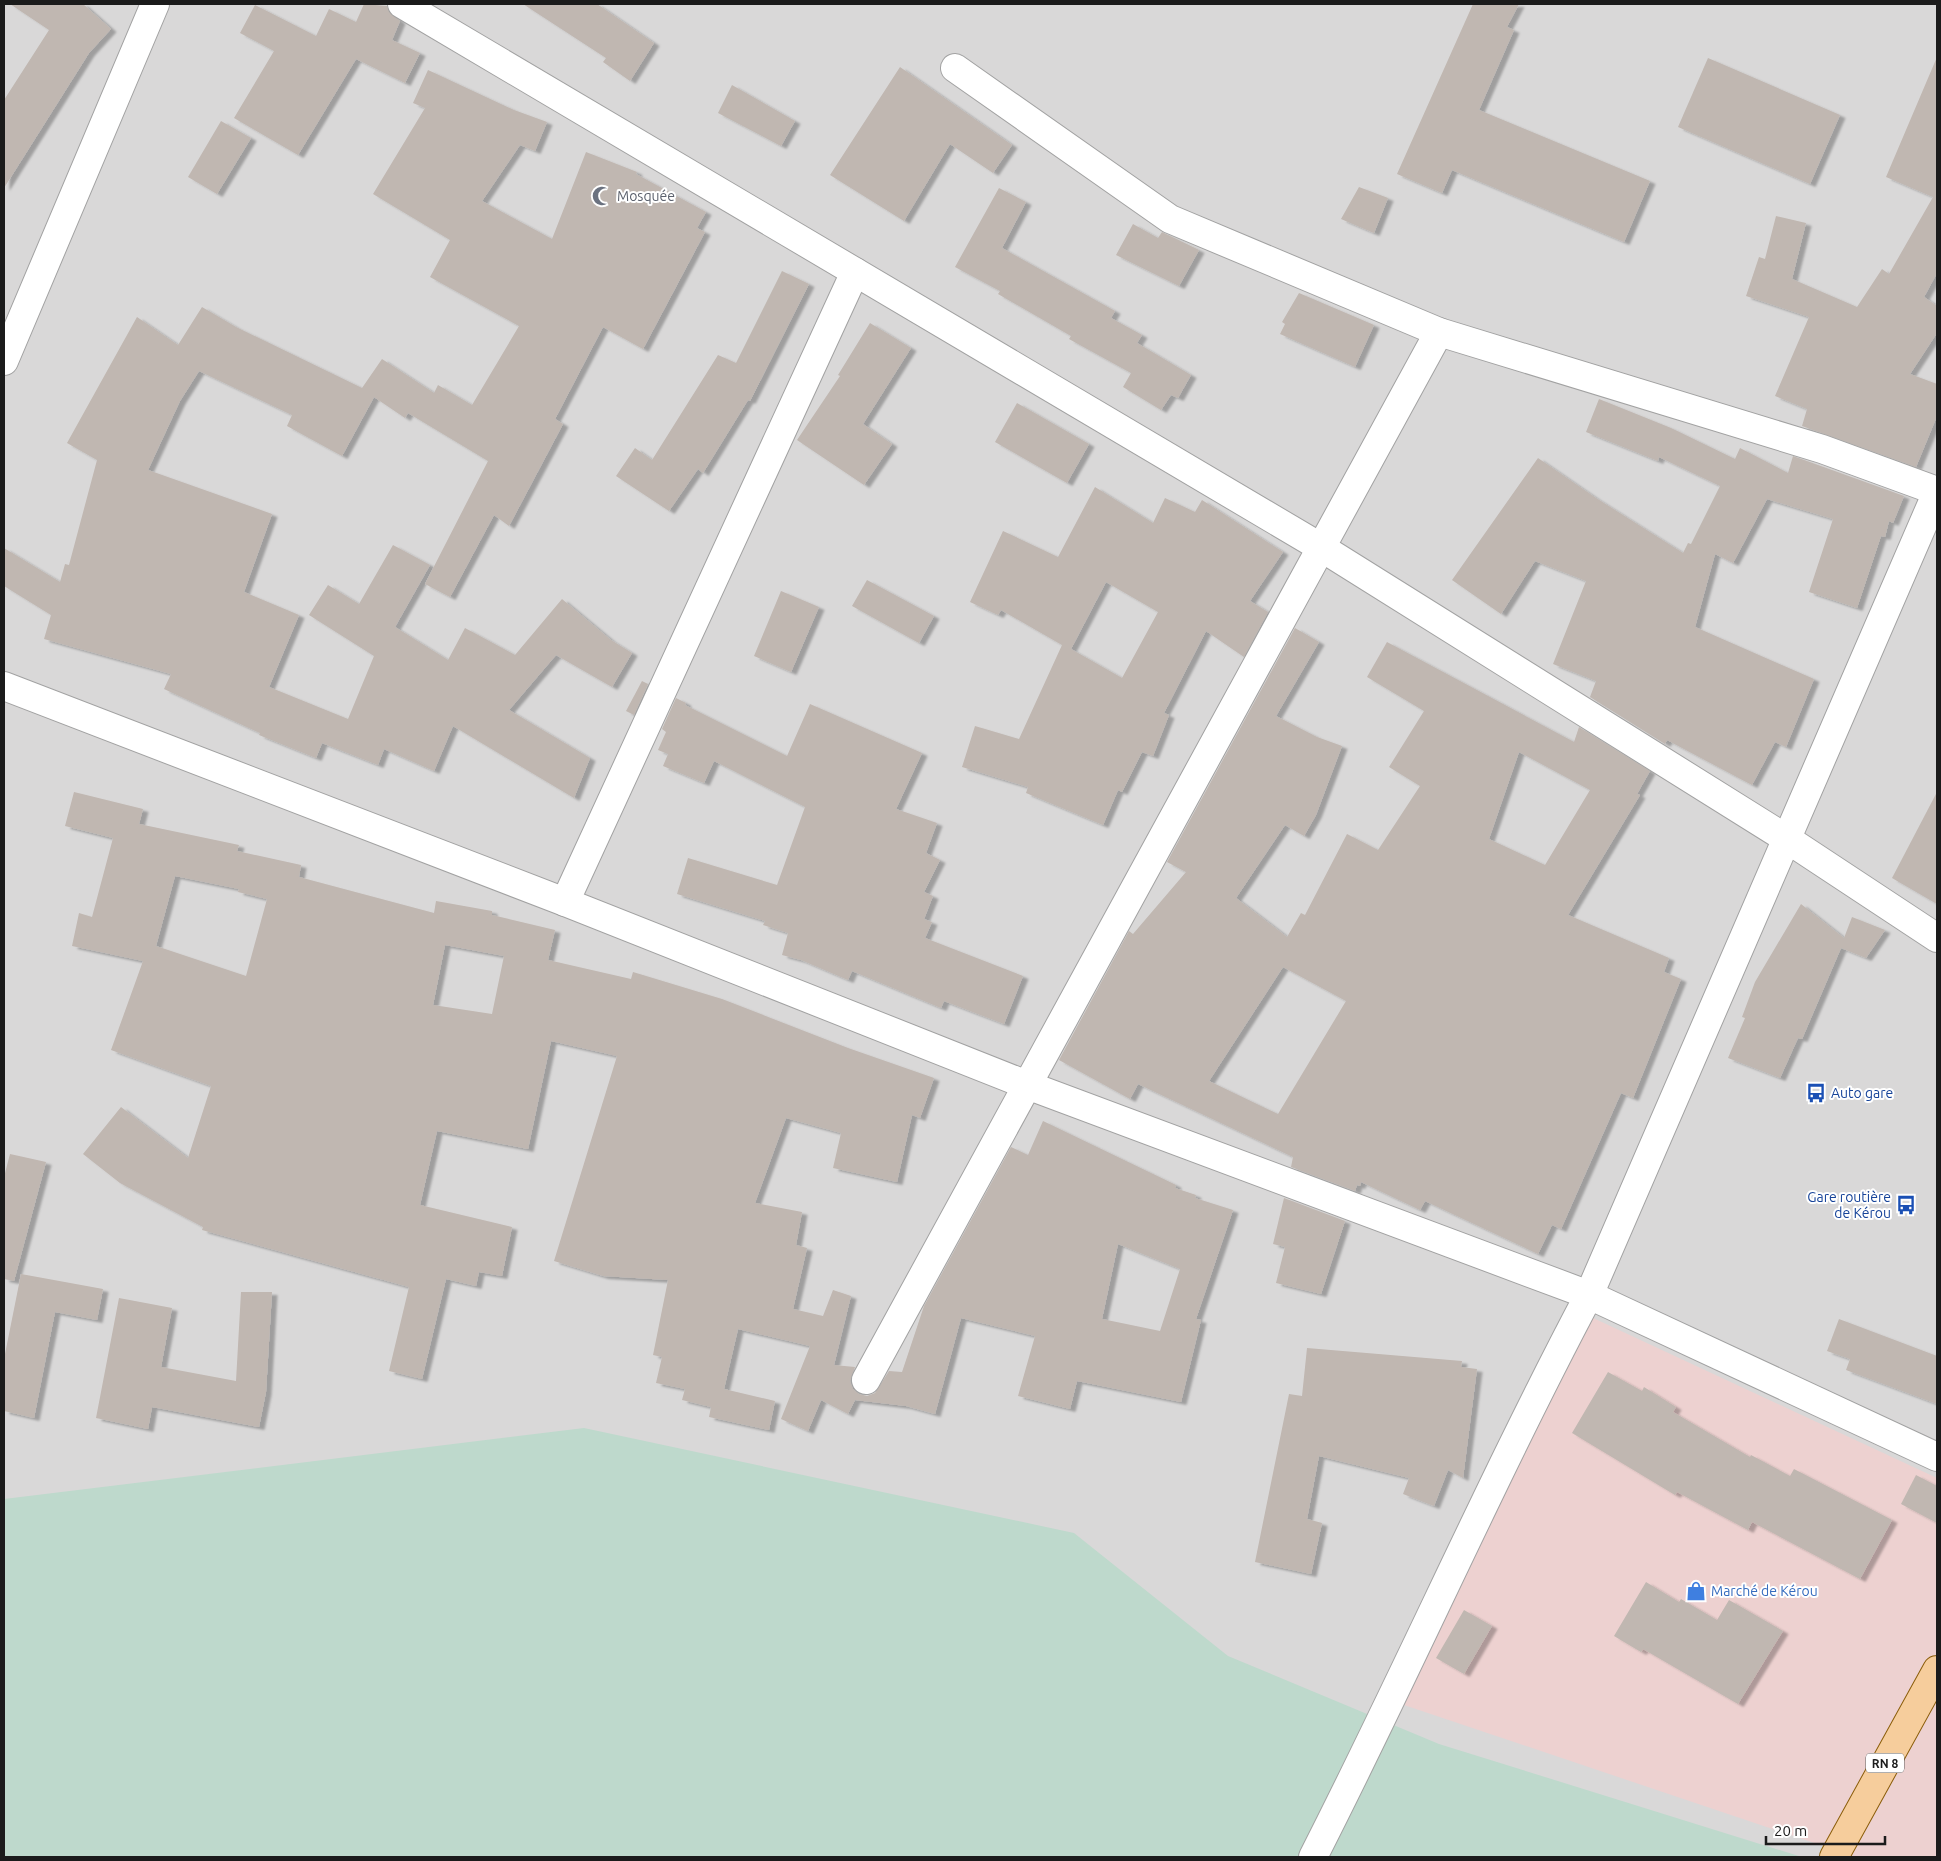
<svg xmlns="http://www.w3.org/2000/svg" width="1941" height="1861" font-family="Ubuntu,sans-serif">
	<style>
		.residential { fill: #d9d8d8 }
		.commercial { fill: #edd1d0 }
		.wetland { fill: #bed9cc }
		.building { fill: #c0b7b1; fill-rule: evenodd; filter: url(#shadow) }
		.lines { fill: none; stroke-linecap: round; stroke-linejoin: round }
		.street-casing { stroke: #a2a2a2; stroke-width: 30 }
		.primary-casing { stroke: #8a5c08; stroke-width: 30 }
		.street { stroke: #fff; stroke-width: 28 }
		.primary { stroke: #f6cd9c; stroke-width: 28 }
		.labels { text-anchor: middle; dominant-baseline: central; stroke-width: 4; stroke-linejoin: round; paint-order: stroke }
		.shield { fill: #fff; stroke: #5f5f5f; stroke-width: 1 }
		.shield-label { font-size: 12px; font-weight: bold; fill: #1b1b1b }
		.worship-label { font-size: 14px; fill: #5b616d; stroke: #fff; text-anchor: start }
		.transit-label { font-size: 14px; fill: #164399; stroke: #fff; text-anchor: start }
		.shop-label { font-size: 14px; fill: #366cbe; stroke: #fff; text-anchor: start }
	</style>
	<defs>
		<filter id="shadow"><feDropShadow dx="5.5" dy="3" stdDeviation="1" flood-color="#0004"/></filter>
	</defs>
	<rect width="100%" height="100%" fill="#ece8e1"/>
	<rect class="residential" x="4" y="4" width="1933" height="1853"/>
	<path class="commercial" d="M1591,1317L1937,1478V1857H1856L1398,1703Z"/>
	<path class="wetland" d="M584,1428L1074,1533L1228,1656L1439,1744L1802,1857H4V1499Z"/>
	<g class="building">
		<path d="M10,4H83L111,29L89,53L4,188V100L49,30Z"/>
		<path d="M364,4L387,6L389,12L400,21L392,40L420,53L405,83L356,59L298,155L234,118L274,51L240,33L255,5L316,36L329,9L356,22Z"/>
		<path d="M523,4H597L654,43L630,81L603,62L606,58Z"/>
		<path d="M1473,4H1519L1507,27L1514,30L1479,110L1650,181L1624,242L1452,170L1442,193L1397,174Z"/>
		<path d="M1937,57V273L1924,297L1937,306V333L1910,374L1937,384V416L1916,467L1802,426L1807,409L1775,396L1809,317L1746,296L1759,257L1765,259L1776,216L1806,223L1792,279L1857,307L1882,269L1889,274L1933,197L1886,177Z"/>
		<path d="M1708,58L1840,115L1810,184L1678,127Z"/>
		<path d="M900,67L1012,145L993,173L950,144L904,221L830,175Z"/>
		<path d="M428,70L514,110L547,122L535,151L520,145L482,201L552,239L586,152L637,172L636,174L706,212L697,228L705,232L643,349L603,327L555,419L563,424L509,526L494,515L450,597L425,584L488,461L408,413L405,418L374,397L342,456L287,426L292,415L199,371L180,401L148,470L272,514L244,592L299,615L269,687L348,719L374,656L309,615L328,585L359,604L393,545L430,565L395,627L448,660L465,628L515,655L562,599L611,640L632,653L612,687L556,655L509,710L590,758L574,798L453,726L434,771L384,749L378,765L322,743L316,758L259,735L260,733L164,689L171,674L44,639L51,615L4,586V548L60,582L65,564L69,565L97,460L67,443L137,317L178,345L202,307L236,327L362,388L382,359L434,393L438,385L472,405L519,326L430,277L450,240L373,194L425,108L413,103Z"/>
		<path d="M732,85L795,121L781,146L718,113Z"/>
		<path d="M221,121L251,138L217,194L188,177Z"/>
		<path d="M1359,187L1388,198L1374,233L1341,219Z"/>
		<path d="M999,188L1026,202L1002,248L1115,311L1111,318L1142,335L1137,343L1191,375L1178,398L1171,395L1161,410L1123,387L1131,373L1069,339L1071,336L998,294L1000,291L955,267Z"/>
		<path d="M1133,224L1158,238L1162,232L1199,250L1179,286L1116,255Z"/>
		<path d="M782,271L809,284L750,401L748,400L703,473L698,469L669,511L616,476L635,448L652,460L718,355L736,363Z"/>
		<path d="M1299,293L1374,325L1355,367L1280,334L1285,324L1282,322Z"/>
		<path d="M870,323L911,348L863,424L892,444L864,485L797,440L840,376L838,375Z"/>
		<path d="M1599,399L1671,428L1735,459L1740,448L1788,473L1793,456L1904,496L1893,523L1889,521L1885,537L1881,536L1857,608L1809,592L1833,519L1767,499L1733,563L1715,554L1695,627L1814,679L1786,747L1775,742L1752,785L1667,740L1665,744L1590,697L1596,681L1553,664L1586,581L1535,561L1501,614L1452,580L1538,458L1596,498L1683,553L1688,543L1691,544L1720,486L1659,457L1658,461L1586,432Z"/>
		<path d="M1017,403L1089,444L1067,483L995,442Z"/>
		<path d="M1095,487L1153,523L1165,498L1195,512L1202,500L1283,552L1250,601L1268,612L1244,657L1206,631L1164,713L1169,715L1153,756L1142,752L1122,792L1118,790L1103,825L1026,793L1028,787L962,767L975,726L1019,739L1062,645L1001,610L998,615L970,602L1003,531L1058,557ZM1106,582L1158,612L1122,678L1071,649Z"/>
		<path d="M867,580L934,616L919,643L852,606Z"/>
		<path d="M781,591L819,607L791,672L754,656Z"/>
		<path d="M1295,628L1319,642L1276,716L1317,737L1342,746L1316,815L1304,836L1285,825L1236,898L1287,937L1301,913L1305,915L1347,834L1378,850L1420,786L1389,767L1424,711L1367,677L1387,642L1574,742L1579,727L1650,771L1637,794L1640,795L1568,915L1669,958L1664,972L1681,979L1633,1098L1621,1093L1561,1229L1552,1225L1538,1254L1425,1201L1420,1210L1361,1182L1360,1186L1357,1185L1355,1191L1291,1167L1293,1157L1138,1084L1130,1099L1059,1060L1129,931L1133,934L1186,872L1167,862ZM1519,752L1590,790L1545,865L1489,839ZM1283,967L1346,1001L1278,1114L1209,1081Z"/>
		<path d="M642,681L648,684L634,715L626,711Z"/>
		<path d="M676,698L686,703L685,705L787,756L810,704L922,753L896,809L937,823L926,853L940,860L924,892L933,896L924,919L932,922L925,938L1023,976L1004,1024L944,1001L941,1008L852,971L848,980L801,960L782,955L788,933L763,925L765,921L677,894L688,858L777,885L805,807L714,761L704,783L663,766L668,754L658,750L666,732L662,729Z"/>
		<path d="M74,792L143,809L139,824L239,845L237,851L301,865L299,877L434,913L436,901L492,911V915L555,930L548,960L631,979L633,972L722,999L848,1048L934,1078L920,1118L912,1115L897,1182L833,1168L841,1133L786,1118L755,1203L802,1212L796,1245L807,1248L793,1309L823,1316L833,1290L851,1296L834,1365L855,1367L850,1381L853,1389L859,1394L867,1396L875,1393L889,1371L902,1372L924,1306L1011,1147L1028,1155L1043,1121L1176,1185L1175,1188L1196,1195L1195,1198L1233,1210L1196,1319L1201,1320L1181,1402L1077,1381L1070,1409L1018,1396L1035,1336L961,1318L935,1414L906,1406L855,1400L848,1414L821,1400L808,1431L781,1419L810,1346L738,1329L724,1389L775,1401L769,1430L709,1417L711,1407L682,1400L685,1389L656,1383L662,1357L653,1355L668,1280L603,1276L554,1261L617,1056L551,1041L528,1149L437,1131L420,1205L512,1227L502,1276L479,1272L476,1286L446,1279L422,1379L389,1371L409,1287L202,1230L203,1227L120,1183L83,1154L121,1107L188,1158L211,1086L111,1050L143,961L72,946L79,913L92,917L113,838L65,826ZM175,876L239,889L238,892L267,899L246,976L156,946ZM445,945L504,956L492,1014L433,1005ZM1118,1244L1180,1269L1160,1331L1102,1319Z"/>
		<path d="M1937,792V904L1892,878Z"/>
		<path d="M1801,904L1844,938L1852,917L1885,930L1866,958L1841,948L1802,1039L1798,1038L1780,1078L1728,1058L1745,1018L1742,1017L1755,982Z"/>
		<path d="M10,1154L46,1162L14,1281L4,1279V1177Z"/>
		<path d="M1284,1198L1345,1221L1321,1294L1276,1283L1285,1247L1273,1244Z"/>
		<path d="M21,1274L103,1289L97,1320L55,1312L34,1418L4,1411V1359Z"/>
		<path d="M241,1292H272L266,1392L259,1427L152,1407L148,1429L96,1418L119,1298L172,1308L161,1367L236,1381Z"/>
		<path d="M1839,1319L1937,1356V1404L1846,1370L1850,1359L1827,1351Z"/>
		<path d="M1307,1348L1462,1361L1461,1367L1477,1369L1463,1478L1448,1470L1434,1506L1403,1494L1409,1478L1319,1456L1307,1519L1322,1523L1311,1574L1255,1562L1289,1394L1302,1396Z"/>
		<path d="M1608,1372L1642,1391L1644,1387L1676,1407L1673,1412L1750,1457L1751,1455L1790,1476L1794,1469L1892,1520L1860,1579L1752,1522L1748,1530L1677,1492L1675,1495L1572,1433Z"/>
		<path d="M1916,1475L1937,1486V1523L1901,1504Z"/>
		<path d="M1646,1582L1679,1602L1681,1599L1717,1620L1729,1600L1783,1631L1738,1704L1643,1649L1641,1652L1614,1636Z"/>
		<path d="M1464,1610L1492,1626L1464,1674L1436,1658Z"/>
	</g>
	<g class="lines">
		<defs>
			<g id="street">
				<path d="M402,4L1322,548L1787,839L1937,938"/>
				<path d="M955,68L1170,219L1439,332L1822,449L1937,491"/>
				<path d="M4,361L155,4"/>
				<path d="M4,686L565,902L1027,1085L1589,1295L1937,1457"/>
				<path d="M565,902L855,272"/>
				<path d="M866,1380L1439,332"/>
				<path d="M1313,1857C1408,1671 1491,1480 1589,1295L1937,492"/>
			</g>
			<path id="primary" d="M1834,1857L1937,1670"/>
		</defs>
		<use href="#street" class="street-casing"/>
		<use href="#primary" class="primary-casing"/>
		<use href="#street" class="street"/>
		<use href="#primary" class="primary"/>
	</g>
	<defs>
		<symbol id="mosque-bare" viewBox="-9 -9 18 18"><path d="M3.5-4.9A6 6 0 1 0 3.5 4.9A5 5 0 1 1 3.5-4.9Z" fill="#6b7280" stroke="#fff" stroke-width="2.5" paint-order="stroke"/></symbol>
		<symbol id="bus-bare" viewBox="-9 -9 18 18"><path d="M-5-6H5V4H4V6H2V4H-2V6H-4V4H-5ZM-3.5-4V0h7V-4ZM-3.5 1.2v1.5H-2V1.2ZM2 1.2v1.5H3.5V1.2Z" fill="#1a4fb4" stroke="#fff" stroke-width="2.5" paint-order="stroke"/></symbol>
		<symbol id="shop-bare" viewBox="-9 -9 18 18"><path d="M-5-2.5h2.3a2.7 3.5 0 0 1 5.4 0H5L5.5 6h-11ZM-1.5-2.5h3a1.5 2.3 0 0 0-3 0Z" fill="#3f7fe0" stroke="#fff" stroke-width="2.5" paint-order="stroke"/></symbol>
	</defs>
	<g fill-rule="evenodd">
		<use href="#mosque-bare" x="588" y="182" width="28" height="28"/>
		<use href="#bus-bare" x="1802" y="1079" width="28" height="28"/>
		<use href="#bus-bare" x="1892" y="1191" width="28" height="28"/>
		<use href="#shop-bare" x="1682" y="1577" width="28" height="28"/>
	</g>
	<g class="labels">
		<rect class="shield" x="1866" y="1753.5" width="38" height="19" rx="4"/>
		<g class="shield-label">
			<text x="1885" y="1763">RN 8</text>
		</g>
		<g class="worship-label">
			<text x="617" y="196">Mosquée</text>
		</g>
		<g class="transit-label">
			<text x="1831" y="1093">Auto gare</text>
			<text x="1891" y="1197" text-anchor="end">Gare routière<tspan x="1891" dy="16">de Kérou</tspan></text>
		</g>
		<g class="shop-label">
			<text x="1711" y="1591">Marché de Kérou</text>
		</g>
	</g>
	<rect width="1941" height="1861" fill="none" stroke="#1b1b1b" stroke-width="10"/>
	<path d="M1766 1836v8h119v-8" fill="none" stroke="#1b1b1b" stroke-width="2.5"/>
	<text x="1774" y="1836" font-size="15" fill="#1b1b1b" stroke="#ffffff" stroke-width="4" paint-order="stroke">20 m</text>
</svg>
